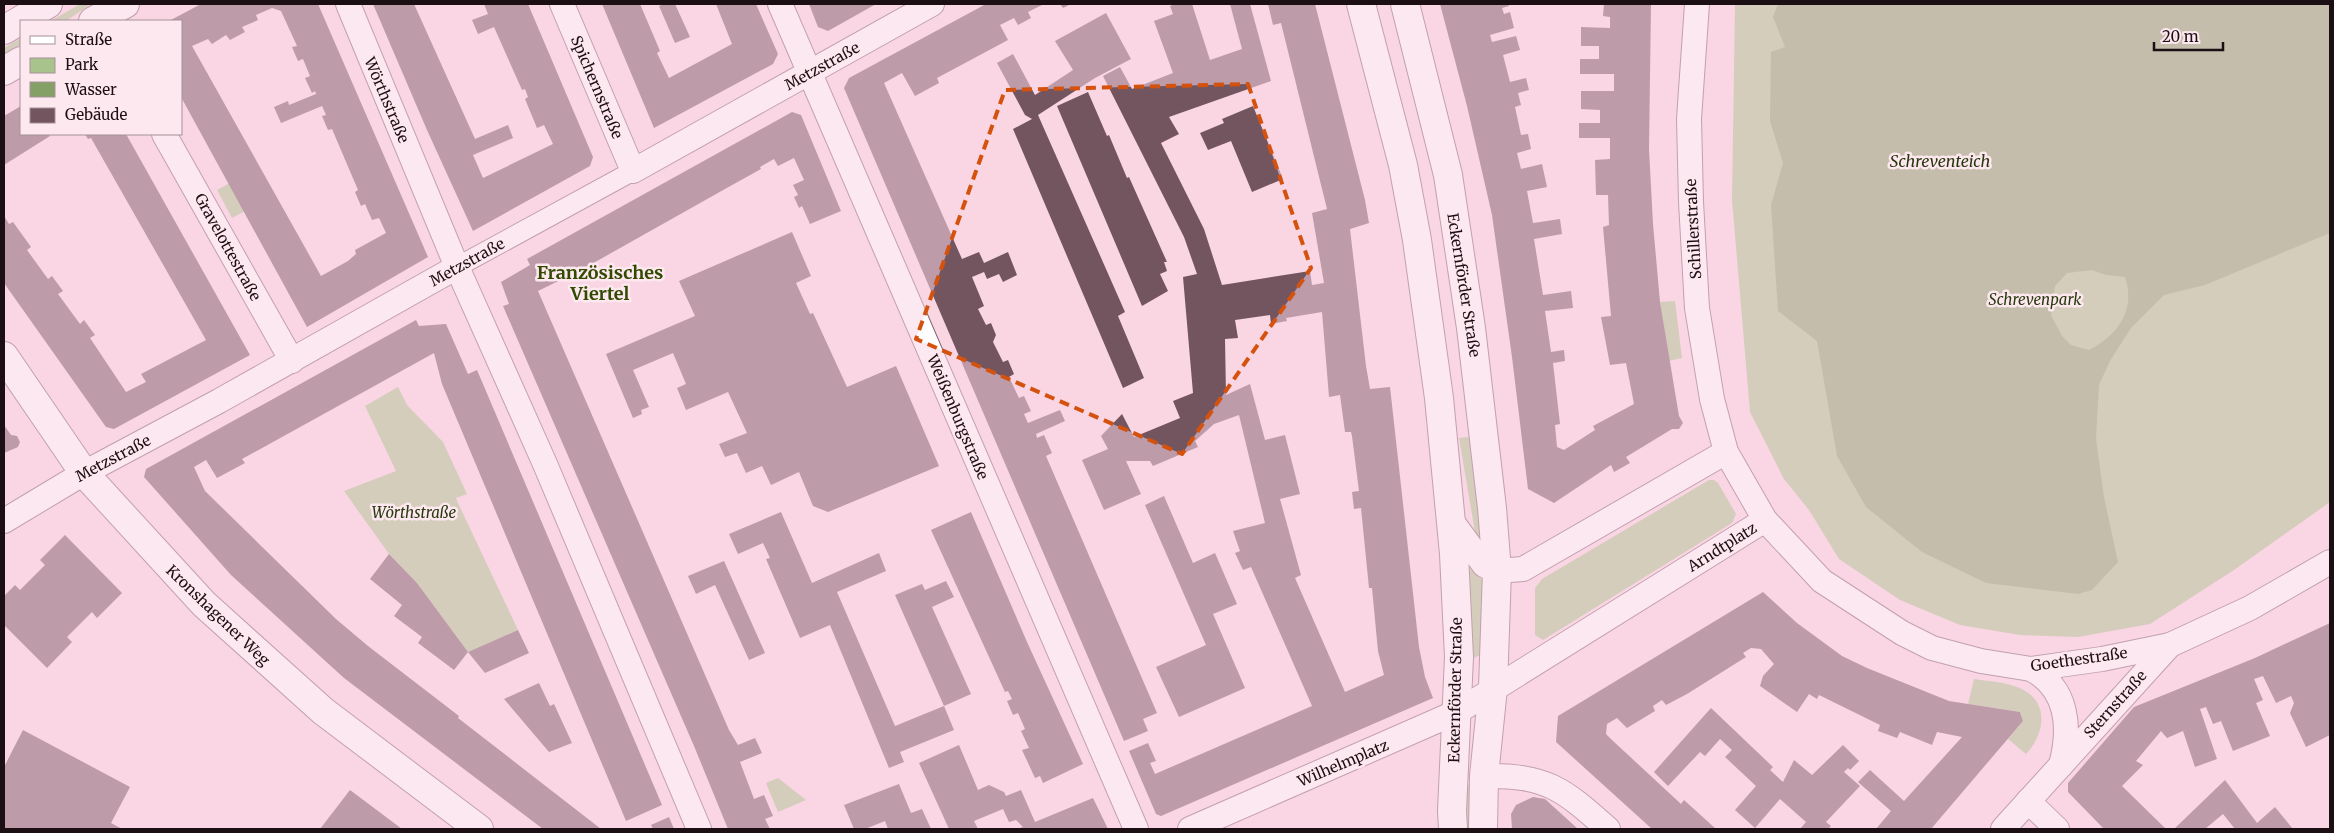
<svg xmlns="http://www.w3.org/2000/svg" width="2334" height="833" font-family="Merriweather,serif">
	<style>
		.green { fill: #a8c38c }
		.water { fill: #84a066; fill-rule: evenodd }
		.building { fill: #735560; fill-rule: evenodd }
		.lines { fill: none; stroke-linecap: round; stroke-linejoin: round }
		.pedestrian-casing { stroke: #7f606c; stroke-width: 21 }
		.minor-casing { stroke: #7f606c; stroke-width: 26 }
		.secondary-casing { stroke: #7f606c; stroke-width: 30 }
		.pedestrian { stroke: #fff; stroke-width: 19 }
		.minor { stroke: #fff; stroke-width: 24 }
		.secondary { stroke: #fff; stroke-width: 28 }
		.marked { fill: none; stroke: #d4520d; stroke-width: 4; stroke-dasharray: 10 6; stroke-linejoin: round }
		.labels { text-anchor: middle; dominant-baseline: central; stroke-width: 5; stroke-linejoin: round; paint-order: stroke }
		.street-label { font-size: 15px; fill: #1b0f14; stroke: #fee8ef }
		.park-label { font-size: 15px; font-style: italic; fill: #273a0e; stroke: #fee8ef }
		.water-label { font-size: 16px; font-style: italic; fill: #26380d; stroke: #fee8ef }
		.quarter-label { font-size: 18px; font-weight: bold; fill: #304b01; stroke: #fee8ef }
	</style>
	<rect width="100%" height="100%" fill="#fad6e3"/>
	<g class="green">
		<path d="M80,4H91L66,21H51Z"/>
		<path d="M1735,4H2330V502L2234,570L2150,624L2078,637L2020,635L1960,625L1900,600L1839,559L1809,510L1784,479L1750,412L1732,200Z"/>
		<path d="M21,38V46L4,56V48Z"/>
		<path d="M230,183L245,211L232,218L217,190Z"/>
		<path d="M1675,301L1682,358L1669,361L1660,302Z"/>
		<path d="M398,387L407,405L443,442L467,494L456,498L458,503L518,630L468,652L417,583L389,554L344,491L396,471L365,406Z"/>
		<path d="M1476,436L1487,548L1476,538L1459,438Z"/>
		<path d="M1709,480H1714L1718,483L1736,514L1732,523L1543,640L1535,635V588L1542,579Z"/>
		<path d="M1467,569H1470L1485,582L1483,654L1471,659Z"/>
		<path d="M1974,679C1988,681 2004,682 2017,687C2050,699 2046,733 2026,754L2008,739L2023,721L2020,712L1968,704Z"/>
		<path d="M778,778L806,800L778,812L766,783Z"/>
		<path d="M1464,785L1474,786L1473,829H1463Z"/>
	</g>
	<path class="water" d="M1778,4H2330V233L2205,285L2164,295L2131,328L2110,361L2099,385L2096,439L2104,497L2118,562L2092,590L2078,594L1986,583L1922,552L1866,507L1837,456L1817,341L1778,311L1771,205L1783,163L1770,121L1771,52L1785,47L1773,17ZM2092,270L2106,275L2125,277C2136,310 2118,335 2089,350L2071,345L2062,336L2051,315L2055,286L2067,273Z"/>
	<g class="building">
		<path d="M201,4H318L428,257L307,327L181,97V21H169ZM272,8L281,11L297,46L292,47L298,61L303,59L310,76L305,78L312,93L315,91L316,94L289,105L288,101L274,107L281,123L322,106L326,115L322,116L328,130L332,129L358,190L355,192L361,206L365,204L372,220L379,218L386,233L355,250L356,254L348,261L321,276L192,46L208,39L212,44L226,35L230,40L245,32L242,27L258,20L256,15Z"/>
		<path d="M373,4H414L475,139L508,125L513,138L473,155L483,178L553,144L544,125L537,128L525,99L528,97L525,89L522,90L494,27L478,34L472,20L488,14L484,4H528L593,157L590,166L473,231L427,130Z"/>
		<path d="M602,4H640L660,51L657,53L669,78L732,44L716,4H756L778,54L773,64L654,128Z"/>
		<path d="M664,4H675L690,37L675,43L659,6Z"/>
		<path d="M809,4H876L828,31L818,27Z"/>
		<path d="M986,4H1044L1028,12L1031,18L1018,25L1014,18L1000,25L1008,40L937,78L939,83L915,96L902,73L884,83L962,259L979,252L984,263L1008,252L1017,275L1003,282L999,274L987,279L984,272L972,277L984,306L978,309L986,325L991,323L996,335L993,342L1003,362L1008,360L1014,374L1009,377L1019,398L1024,396L1031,411L1024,414L1028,423L1060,410L1065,421L1036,434L1037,438L1044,435L1052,453L1046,456L1157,713L1143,719L1148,731L1124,741L844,88L849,78Z"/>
		<path d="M1060,4H1071L1063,8Z"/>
		<path d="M1176,4H1192L1210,60L1242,49L1230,4H1250L1271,81L1169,117L1179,134L1161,143L1204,229L1222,285L1310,271L1312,285L1324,283L1312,213L1327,209L1281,23L1273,25L1268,4H1315L1365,200L1369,223L1350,229L1366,366L1370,389L1390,387L1419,647L1425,677L1433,698L1161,816L1156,814L1129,751L1148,743L1156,761L1150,763L1155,774L1312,706L1251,567L1243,570L1235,553L1240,551L1233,531L1265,523L1239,415L1214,424L1195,441L1198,447L1153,466L1150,461H1126L1141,494L1104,510L1082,460L1108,449L1101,436L1122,414L1134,437L1180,418L1173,401L1193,393L1183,277L1197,274L1184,237L1103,76L1120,67L1132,89L1173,73L1154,21L1173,14L1170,6ZM1322,312L1329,397L1340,395L1345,432H1351L1352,436L1359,491L1352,492L1354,509L1361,508L1369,588H1372L1378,651L1384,675L1345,692L1295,578L1301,575L1280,499L1300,494L1285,435L1265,440L1250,384L1226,395L1225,339L1238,338L1235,320L1270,315L1271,324L1287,321L1286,318Z"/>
		<path d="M1440,4H1508L1509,6L1502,8L1504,14L1510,12L1514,28L1490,35L1492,42L1516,36L1520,50L1503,55L1510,82L1526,78L1529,90L1518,93L1521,105L1515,107L1521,135L1528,134L1531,149L1517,153L1521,169L1542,164L1547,187L1527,191L1533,223L1560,219L1562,234L1534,239L1543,295L1571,291L1573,308L1545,311L1551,352L1564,350L1565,361L1553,363L1560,424L1555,425L1557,447L1564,450L1595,430L1593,426L1634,404L1626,363L1610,365L1601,317L1611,316L1603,227L1609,225L1608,195H1596L1595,160L1610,159V138H1579V123H1600V110L1581,109V91H1614V74H1580V59H1599V46H1581V27L1610,28V17L1603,16L1604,4H1651L1649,149L1653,224L1660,302L1679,416L1683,423L1679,429H1672L1626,457L1630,463L1614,472L1611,465L1554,503L1528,489L1512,357L1492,215L1467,106Z"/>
		<path d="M1106,13L1131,59L1095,78L1038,115L1125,312L1118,316L1144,378L1123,388L1013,129L1032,119L1025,115L997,63L1013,54L1035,95L1073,70L1055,41Z"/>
		<path d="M1088,92L1107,136L1109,135L1127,178L1129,177L1167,262H1164L1167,271L1160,274L1168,291L1142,306L1057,106Z"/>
		<path d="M21,106V134H49L50,136L4,165V116Z"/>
		<path d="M1253,106L1283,179L1252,192L1231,141L1208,150L1200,133L1224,123L1222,119Z"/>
		<path d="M792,112L801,115L841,211L810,224L802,206L799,208L794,197L798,195L793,185L804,180L794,158L778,166L774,159L760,167L761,169L725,189L581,270L538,291L729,730L738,745L755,738L762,753L740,762L754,799L764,795L773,816L765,819L770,829H728L694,746L503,306L509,304L501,282L530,265L527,259Z"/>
		<path d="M85,134H126L250,355L114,429L106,427L4,283V216L9,224L13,222L31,247L27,250L48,279L52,276L63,291L58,294L80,324L84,320L95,335L90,338L126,392L146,382L141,374L206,340L91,138L88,139Z"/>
		<path d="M792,232L811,276L796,283L810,314L813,313L847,387L896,366L939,466L828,512L813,506L799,472L771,485L762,466L746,473L737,453L725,457L719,444L747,433L728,392L686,410L677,388L686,384L673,353L633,370L649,407L641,410L642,414L633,418L606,354L695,316L679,281Z"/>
		<path d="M416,320L419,326L446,324L468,374L477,370L662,805L626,821L442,384L434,353L242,459L245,463L217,478L206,460L194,467L205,491L336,619L368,646L459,716L458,718L601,829H543L344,678L231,575L144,477L146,469Z"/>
		<path d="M4,425L11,435L17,436L20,442L18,447L4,453Z"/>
		<path d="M1164,496L1193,563L1215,553L1237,604L1213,614L1245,688L1179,717L1156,667L1206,645L1145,505Z"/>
		<path d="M781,512L812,583L879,553L886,571L837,592L895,726L944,706L895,595L922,584L925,590L946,581L954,597L932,607L971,694L944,706L954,730L900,752L904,762L889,768L830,625L800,638L766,559L770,558L763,543L738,554L729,534Z"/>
		<path d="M971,512L1027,642L1083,764L1043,783L1040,776L1035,778L1022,750L1029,748L1021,731L1025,729L1018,713L1013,715L1007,701L1012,699L1008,691L1005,692L931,530Z"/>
		<path d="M65,535L122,593L97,618L92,612L67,637L72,642L47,668L4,625V596L15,585L20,590L45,565L40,560Z"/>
		<path d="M389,554L417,583L468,652L518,630L529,653L485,673L468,652L454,670L418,643L422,637L394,616L402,605L370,579Z"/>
		<path d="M724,561L765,653L749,660L715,585L696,594L688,576Z"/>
		<path d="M1763,592L1797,623L1842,656L1867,668L1949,701L2020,712L2023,721L1931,829H1876L1891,811L1858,782L1870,770L1904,801L1962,737L1937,732L1932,745L1900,732L1897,738L1878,731L1880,725L1819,695L1817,699L1809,694L1797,712L1760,686L1763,676L1774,664L1761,649L1751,648L1743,653L1746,657L1687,694L1666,705L1662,700L1653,706L1655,711L1627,728L1617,718L1607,724L1606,734L1612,740L1681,804L1684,800L1716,829H1652L1556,742L1558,716Z"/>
		<path d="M2330,623V735L2306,747L2290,713L2294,703L2291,696L2276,703L2263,676L2254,679L2263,700L2256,703L2270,736L2233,751L2221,721L2213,724L2206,707L2200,709L2217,759L2195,767L2183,731L2167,738L2161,731L2136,761L2143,765L2122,786L2166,829H2104L2068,792V783L2134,707L2255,658Z"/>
		<path d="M539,683L550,706L554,704L572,743L549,752L504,699Z"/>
		<path d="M1711,708L1773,767L1770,770L1783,782L1794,760L1812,775L1843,745L1859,761L1850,770L1848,768L1844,772L1860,786L1826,822L1831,826L1828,829H1800L1806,822L1780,799L1755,828L1735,810L1756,786L1725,757L1732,750L1720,739L1705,756L1700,752L1668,786L1654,772Z"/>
		<path d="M23,730L130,787L111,823L122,829H4V767Z"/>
		<path d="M959,745L978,790L989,785L1004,792L1006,796L1021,790L1035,822L1093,798L1108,829H1017L1023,827L1016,820L1009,822L1003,809L974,821L978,829H949L919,763Z"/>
		<path d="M2225,780L2257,823L2275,807L2293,829H2235L2223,814L2205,829H2174Z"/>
		<path d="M899,784L911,813L922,809L931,829H888L885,821L865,829H854L844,805Z"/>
		<path d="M350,790L402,829H320Z"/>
		<path d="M1533,797L1545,799L1578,829H1512L1511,814L1516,805Z"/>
		<path d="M669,817L674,829H653L651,825Z"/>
	</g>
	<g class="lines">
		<defs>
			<path id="pedestrian" d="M457,267L633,171"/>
			<g id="minor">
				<path d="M348,4L457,267L545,464L699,829"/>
				<path d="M562,4L633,171L932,4"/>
				<path d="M780,4L1136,829"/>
				<path d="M1697,4L1689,119L1691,202L1697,308L1712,399L1726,452L1765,520L1822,581L1902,633L1932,648L1981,661L2031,669L2102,659L2170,645L2250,608L2330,562"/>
				<path d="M164,134L292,361"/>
				<path d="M1451,520L1484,565L1497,571L1523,569L1726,452"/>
				<path d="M4,521L84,473L219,401L457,267"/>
				<path d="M2031,669C2068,688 2071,728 2061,765"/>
				<path d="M1484,776C1547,775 1563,789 1608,829"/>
				<path d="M2028,801L2057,829"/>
				<path d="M1190,829L1457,712L1765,520"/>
				<path d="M2003,829L2170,645"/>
			</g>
			<g id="secondary">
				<path d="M1361,4L1403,165L1417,240L1439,398L1454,554L1459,657L1452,811L1453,829"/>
				<path d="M1405,4L1448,175L1471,328L1492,508L1497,571L1493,688L1484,776L1483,829"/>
				<path d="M93,21L125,4"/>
				<path d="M4,30L48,4"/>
				<path d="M4,71L21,61"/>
				<path d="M4,356L84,473L204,604L323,711L479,829"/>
			</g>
		</defs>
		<use href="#pedestrian" class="pedestrian-casing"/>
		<use href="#minor" class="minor-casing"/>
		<use href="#secondary" class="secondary-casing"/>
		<use href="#pedestrian" class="pedestrian"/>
		<use href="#minor" class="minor"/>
		<use href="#secondary" class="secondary"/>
	</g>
	<path d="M0 0H2334V833H0ZM1248,84L1311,268L1182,454L916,339L1005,90Z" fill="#fad6e3" fill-opacity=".55" fill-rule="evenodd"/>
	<path class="marked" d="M1248,84L1311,268L1182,454L916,339L1005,90Z"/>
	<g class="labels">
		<g class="street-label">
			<text transform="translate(822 66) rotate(-29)">Metzstraße</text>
			<text transform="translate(597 87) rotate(67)">Spichernstraße</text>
			<text transform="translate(387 100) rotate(67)">Wörthstraße</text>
			<text transform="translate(1693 229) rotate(-93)">Schillerstraße</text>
			<text transform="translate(228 247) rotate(61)">Gravelottestraße</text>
			<text transform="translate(467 262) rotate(-29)">Metzstraße</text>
			<text transform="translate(1464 285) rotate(81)">Eckernförder Straße</text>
			<text transform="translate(958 417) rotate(67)">Weißenburgstraße</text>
			<text transform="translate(113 458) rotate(-28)">Metzstraße</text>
			<text transform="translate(1722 547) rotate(-32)">Arndtplatz</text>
			<text transform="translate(218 615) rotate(44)">Kronshagener Weg</text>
			<text transform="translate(2079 659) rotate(-8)">Goethestraße</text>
			<text transform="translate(1455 690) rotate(-89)">Eckernförder Straße</text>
			<text transform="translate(2115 704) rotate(-48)">Sternstraße</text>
			<text transform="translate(1343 763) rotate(-23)">Wilhelmplatz</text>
		</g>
		<g class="park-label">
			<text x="2035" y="299">Schrevenpark</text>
			<text x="414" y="512">Wörthstraße</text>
		</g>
		<g class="water-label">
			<text x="1940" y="161">Schreventeich</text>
		</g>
		<g class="quarter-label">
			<text x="600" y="272">Französisches<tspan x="600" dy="21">Viertel</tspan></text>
		</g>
	</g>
	<rect width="2334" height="833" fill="none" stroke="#1b0f14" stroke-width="10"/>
	<rect x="20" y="20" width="162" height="115" fill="#fee8ef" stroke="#a39197"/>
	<rect x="30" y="36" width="25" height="8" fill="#ffffff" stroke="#a39197"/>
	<text x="65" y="45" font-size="15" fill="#1b0f14">Straße</text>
	<rect x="30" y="58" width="25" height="15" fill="#a8c38c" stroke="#a39197"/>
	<text x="65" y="70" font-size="15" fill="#1b0f14">Park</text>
	<rect x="30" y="82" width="25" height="15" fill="#84a066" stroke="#a39197"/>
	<text x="65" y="95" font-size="15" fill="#1b0f14">Wasser</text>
	<rect x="30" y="108" width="25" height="15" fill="#735560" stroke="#a39197"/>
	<text x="65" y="120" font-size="15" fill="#1b0f14">Gebäude</text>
	<path d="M2154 42v8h69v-8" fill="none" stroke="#1b0f14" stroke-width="2.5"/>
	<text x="2162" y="42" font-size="15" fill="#1b0f14" stroke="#fee8ef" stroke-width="4" paint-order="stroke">20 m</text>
</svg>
